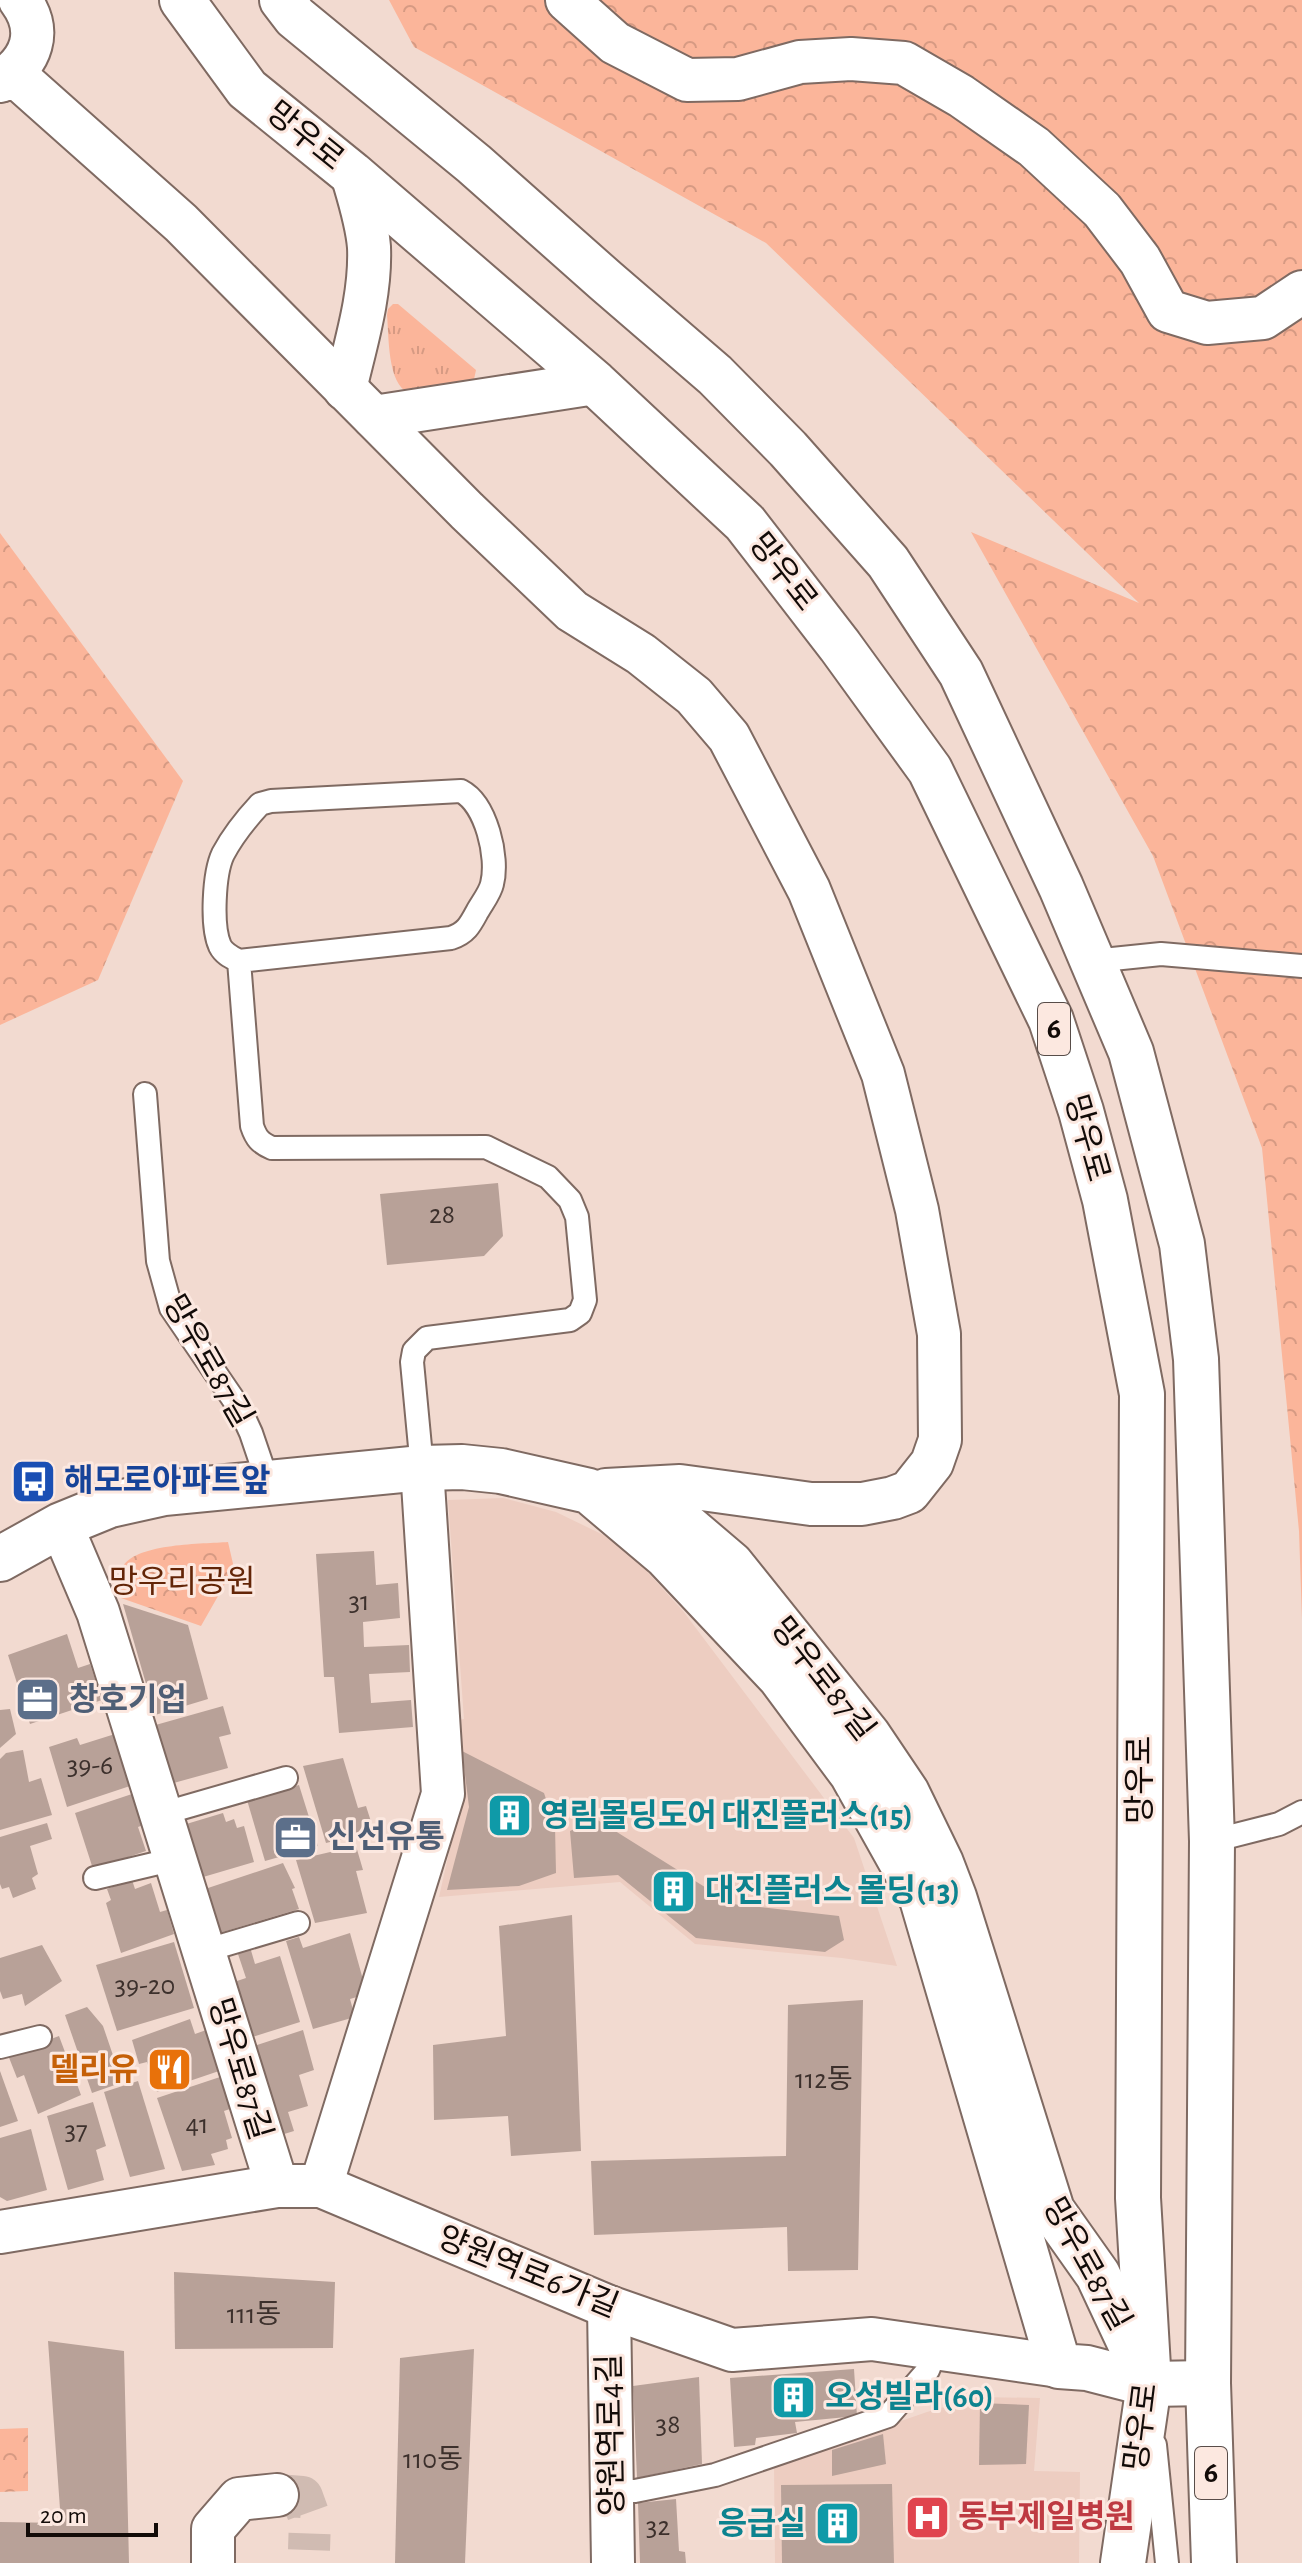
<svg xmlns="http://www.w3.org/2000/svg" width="1302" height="2563" font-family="'Alegreya Sans','Noto Sans KR',sans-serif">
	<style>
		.built { fill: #edcdc1 }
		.grass { fill: url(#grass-tufts) }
		.forest { fill: url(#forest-crowns) }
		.building { fill: #b8a198 }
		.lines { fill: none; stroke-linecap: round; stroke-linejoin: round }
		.street-tunnel { stroke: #d0bbb2; stroke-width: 42; stroke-dasharray: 42 21; stroke-linecap: butt }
		.lane-casing { stroke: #7f6a62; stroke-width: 26 }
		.street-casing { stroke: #7f6a62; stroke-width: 46 }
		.secondary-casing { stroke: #7f6a62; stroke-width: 48 }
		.primary-casing { stroke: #7f6a62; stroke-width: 48 }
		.lane { stroke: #fff; stroke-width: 22 }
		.street { stroke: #fff; stroke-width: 42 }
		.secondary { stroke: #fff; stroke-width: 44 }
		.primary { stroke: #fff; stroke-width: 44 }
		.labels { text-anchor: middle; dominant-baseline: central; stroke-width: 6; stroke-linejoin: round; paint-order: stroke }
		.number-label { font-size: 28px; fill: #3c302c }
		.shield { fill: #fce8e0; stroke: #584d49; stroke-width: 2 }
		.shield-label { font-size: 30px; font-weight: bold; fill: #120b08 }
		.street-label { font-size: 32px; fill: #120b08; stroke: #fce8e0 }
		.transit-label { font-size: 32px; font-weight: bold; fill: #164399; stroke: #fce8e0; text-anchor: start }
		.park-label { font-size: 32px; fill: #632507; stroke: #fce8e0 }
		.service-label { font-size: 32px; font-weight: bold; fill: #4e5e75; stroke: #fce8e0; text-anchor: start }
		.culture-label { font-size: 32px; font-weight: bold; fill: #0d838f; stroke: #fce8e0; text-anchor: start }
		.food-label { font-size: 32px; font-weight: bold; fill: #c56008; stroke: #fce8e0; text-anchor: end }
		.health-label { font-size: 32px; font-weight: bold; fill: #be3a42; stroke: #fce8e0; text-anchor: start }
	</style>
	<defs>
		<pattern id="grass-tufts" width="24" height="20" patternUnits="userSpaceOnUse" patternTransform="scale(2)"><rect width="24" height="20" fill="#fbb59a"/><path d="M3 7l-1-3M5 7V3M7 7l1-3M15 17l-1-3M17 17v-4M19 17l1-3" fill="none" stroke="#d69a83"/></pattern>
		<pattern id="forest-crowns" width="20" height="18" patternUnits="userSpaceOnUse" patternTransform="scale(2)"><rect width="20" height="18" fill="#fbb59a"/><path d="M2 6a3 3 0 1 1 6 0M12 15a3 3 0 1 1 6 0" fill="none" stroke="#d69a83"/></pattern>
	</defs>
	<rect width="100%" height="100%" fill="#f2dad0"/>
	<g class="built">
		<path d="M503,1498L556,1512L622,1544L683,1611L854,1838L897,1966L842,1958L695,1944L620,1882L439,1897L460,1804L453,1721L464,1719L448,1500Z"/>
		<path d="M978,2397L1040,2398L1034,2471L1080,2472L1079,2563H775L774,2465L927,2412Z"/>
	</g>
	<path class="grass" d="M393,304H398L476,370L473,384L409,393C387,384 389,336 387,315L388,309Z"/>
	<g class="forest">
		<path d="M389,0H1302V1620L1299,1531L1262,1148L1153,856L971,532L1139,603L766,243L414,47Z"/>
		<path d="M0,533L183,781L98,980L0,1025Z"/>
		<path d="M228,1542L234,1568L201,1626L121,1598C121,1589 118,1574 123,1566C138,1543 203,1544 228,1542Z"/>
		<path d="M28,2428V2491L0,2492V2429Z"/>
	</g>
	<g class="building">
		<path d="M498,1183L503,1236L484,1256L387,1265L380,1194Z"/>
		<path d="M374,1551L376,1585L398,1583L400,1618L363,1622L364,1647L409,1645L410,1672L369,1674L371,1703L411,1700L413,1727L339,1733L334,1677H324L316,1554Z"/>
		<path d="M123,1604L188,1625L208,1699L155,1715Z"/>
		<path d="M67,1634L78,1668L90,1664L102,1700L30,1724L8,1655Z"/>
		<path d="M223,1706L231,1734L219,1737L228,1768L170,1784L152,1726Z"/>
		<path d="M10,1709L16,1734L0,1748V1710Z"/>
		<path d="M115,1734L130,1786L67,1807L49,1747L77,1738L80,1745Z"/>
		<path d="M23,1750L29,1782L41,1778L52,1815L0,1830V1759L6,1753Z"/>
		<path d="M462,1751L544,1793L555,1826L556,1873L519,1886L447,1890L469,1807Z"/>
		<path d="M343,1758L358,1808L366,1806L374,1831L326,1843L303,1766Z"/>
		<path d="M299,1785L318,1846L265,1861L247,1800Z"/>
		<path d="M135,1793L146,1824L138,1827L146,1851L93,1869L75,1813Z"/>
		<path d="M223,1813L226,1822L234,1819L237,1828L244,1826L254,1862L193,1880L183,1825Z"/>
		<path d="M596,1819L732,1904L839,1916L844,1940L825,1952L696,1938L618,1875L574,1878L570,1831Z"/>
		<path d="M47,1823L52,1839L30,1846L38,1874L32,1878L36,1889L13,1898L9,1887L2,1889L0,1884V1837Z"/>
		<path d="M356,1846L363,1870L356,1871L367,1913L315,1923L296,1860Z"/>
		<path d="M283,1863L295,1888L292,1889L299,1909L216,1934L202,1890Z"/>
		<path d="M132,1880L135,1889L151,1883L160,1912L167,1910L174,1934L121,1953L106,1903L111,1900L107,1889Z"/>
		<path d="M572,1915L581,2151L511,2156L508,2116L434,2120L433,2045L506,2036L499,1926Z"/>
		<path d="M350,1933L367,1994L350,1999L355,2017L313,2029L286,1941L299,1937L303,1948Z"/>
		<path d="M174,1942L194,2008L117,2031L96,1965Z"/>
		<path d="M42,1945L62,1981L25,2006L22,1994L3,1999L0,1991V1958Z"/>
		<path d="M250,1947L255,1964L280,1956L300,2022L249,2038L231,1983L246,1978L237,1951Z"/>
		<path d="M863,2000L858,2270L788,2271L787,2227L594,2235L591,2161L786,2156L788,2005Z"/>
		<path d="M87,2007L103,2026L116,2064H121L131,2074L132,2079L92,2093L65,2015Z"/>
		<path d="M190,2019L195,2034L209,2029L222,2070L157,2092L147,2062L139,2064L132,2040Z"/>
		<path d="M303,2030L314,2070L299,2075L308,2106L288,2112L294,2131L271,2138L248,2048Z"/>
		<path d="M59,2036L81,2095L38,2114L24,2075L17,2078L8,2055Z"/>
		<path d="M0,2071L18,2121L0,2127Z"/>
		<path d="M220,2077L230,2109L224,2111L232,2138L226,2140L228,2149L211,2154L215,2165L182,2171L157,2098Z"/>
		<path d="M138,2081L165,2169L130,2177L104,2092Z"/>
		<path d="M93,2102L106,2146L96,2150L104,2180L68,2190L47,2116Z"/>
		<path d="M31,2129L47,2190L7,2201L0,2197V2138Z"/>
		<path d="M174,2272L335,2282L333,2348L175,2349Z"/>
		<path d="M48,2341L124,2351L129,2563H0V2522L61,2523Z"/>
		<path d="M474,2349L465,2563H395L400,2358Z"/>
		<path d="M854,2369L857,2416L795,2422L797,2433L756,2438L755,2445L734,2447L730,2378Z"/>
		<path d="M699,2377L702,2464L637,2478L633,2386Z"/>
		<path d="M980,2403L1029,2405L1026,2464L979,2465Z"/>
		<path d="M883,2434L886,2464L832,2476V2450Z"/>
		<path d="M892,2484L894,2563H782L781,2485Z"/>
		<path d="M676,2499L679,2551L685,2552L686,2563H640L638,2503Z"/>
	</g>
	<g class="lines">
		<path class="street-tunnel" d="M277,2495L302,2497L310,2519L309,2550"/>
		<defs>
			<g id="lane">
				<path d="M239,961C231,957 224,954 220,946C211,926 214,873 223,854C232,837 247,818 260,804L271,801L461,791C486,804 499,857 492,884C490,893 482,903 477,912C470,925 466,933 451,938L239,961L252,1126C256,1138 260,1143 272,1148L486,1147L548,1177L570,1200L577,1217L585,1300L580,1313L570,1320L427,1338L414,1351L412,1362L422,1468"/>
				<path d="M1093,961L1161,954L1302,966"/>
				<path d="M145,1094L158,1261L171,1308L240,1409L251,1433L268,1483"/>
				<path d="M161,1814L286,1778"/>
				<path d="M1212,1841L1279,1824L1302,1812"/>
				<path d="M95,1878L175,1859"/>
				<path d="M204,1951L298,1923"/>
				<path d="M0,2047L40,2037"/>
				<path d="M1155,2445L1167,2563"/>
				<path d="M612,2491H635L715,2475L888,2416L928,2370L937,2348"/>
			</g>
			<g id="street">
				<path d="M567,0L615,43L687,80L738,79L800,62L851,59L904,63L961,96L1034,147L1102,210L1140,260L1168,311L1207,323L1263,318L1302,292"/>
				<path d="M1,80L18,78L181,223L467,511L572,611L641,654L694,696L729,737L809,890L883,1074L917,1210L939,1334L940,1440L932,1463L909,1492L893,1498L862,1504H811L680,1486L606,1490"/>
				<path d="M0,81C32,62 43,31 20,0"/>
				<path d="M345,389C356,342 371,295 369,247C367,222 359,198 352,174"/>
				<path d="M374,417L595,383"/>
				<path d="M61,1525L98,1612L277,2186"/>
				<path d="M321,2186L443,1794L422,1468"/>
				<path d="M0,2232L277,2186H321L609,2307L732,2350L872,2339L1059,2366"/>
				<path d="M609,2307L613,2563"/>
				<path d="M213,2563V2529L239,2499L277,2495"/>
			</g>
			<g id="secondary">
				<path d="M606,1494L651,1506L684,1524L731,1564L868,1735L907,1793L941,1863L954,1897L1052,2210L1098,2275L1149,2384"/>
				<path d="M0,1559L61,1525L110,1505L164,1493L422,1468L462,1467L501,1471L589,1491L666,1556L780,1677L852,1774L922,1899L1059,2366L1087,2368L1149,2384L1208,2383"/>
			</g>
			<g id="primary">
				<path d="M182,0L247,89L352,174L595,383L745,523L840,646L930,770L1051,1020L1081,1111L1105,1200L1142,1394L1138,2198L1149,2384L1123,2563"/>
				<path d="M282,0L295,17L474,164L606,281L715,375L788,449L888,562L961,673L1061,887L1131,1052L1182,1244L1196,1359L1212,1841L1208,2383L1214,2563"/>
			</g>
		</defs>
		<use href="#lane" class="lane-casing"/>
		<use href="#street" class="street-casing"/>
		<use href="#secondary" class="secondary-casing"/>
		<use href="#primary" class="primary-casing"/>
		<use href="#lane" class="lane"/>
		<use href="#street" class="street"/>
		<use href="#secondary" class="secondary"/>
		<use href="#primary" class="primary"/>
	</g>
	<defs>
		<symbol id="bus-square" viewBox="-11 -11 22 22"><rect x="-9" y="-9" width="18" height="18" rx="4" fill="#1a4fb4" stroke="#fce8e0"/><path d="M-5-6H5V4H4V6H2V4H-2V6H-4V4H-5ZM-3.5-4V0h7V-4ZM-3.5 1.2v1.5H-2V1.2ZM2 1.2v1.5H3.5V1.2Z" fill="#fff"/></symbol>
		<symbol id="office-square" viewBox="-11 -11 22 22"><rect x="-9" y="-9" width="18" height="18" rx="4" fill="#5c6f8a" stroke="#fce8e0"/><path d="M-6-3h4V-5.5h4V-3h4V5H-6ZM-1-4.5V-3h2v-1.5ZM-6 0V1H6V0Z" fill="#fff"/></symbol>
		<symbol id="building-square" viewBox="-11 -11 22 22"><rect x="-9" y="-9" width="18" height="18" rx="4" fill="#0f9aa8" stroke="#fce8e0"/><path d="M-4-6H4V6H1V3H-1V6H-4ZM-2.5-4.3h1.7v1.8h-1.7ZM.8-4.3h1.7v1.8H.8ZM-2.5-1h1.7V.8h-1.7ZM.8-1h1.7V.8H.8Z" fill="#fff"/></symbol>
		<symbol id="restaurant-square" viewBox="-11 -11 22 22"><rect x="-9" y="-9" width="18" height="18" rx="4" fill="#e8710a" stroke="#fce8e0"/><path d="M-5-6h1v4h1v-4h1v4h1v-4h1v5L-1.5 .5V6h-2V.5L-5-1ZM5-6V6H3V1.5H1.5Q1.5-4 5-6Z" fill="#fff"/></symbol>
		<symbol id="hospital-square" viewBox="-11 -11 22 22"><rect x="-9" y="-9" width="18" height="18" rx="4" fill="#e0444e" stroke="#fce8e0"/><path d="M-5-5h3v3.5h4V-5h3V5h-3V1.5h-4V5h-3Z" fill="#fff"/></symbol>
	</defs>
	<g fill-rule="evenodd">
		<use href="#bus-square" x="8" y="1456" width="51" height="51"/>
		<use href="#office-square" x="12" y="1674" width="51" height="51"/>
		<use href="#building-square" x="484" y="1790" width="51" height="51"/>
		<use href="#office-square" x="270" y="1812" width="51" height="51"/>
		<use href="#building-square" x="648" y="1866" width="51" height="51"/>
		<use href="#restaurant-square" x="144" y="2044" width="51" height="51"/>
		<use href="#building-square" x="768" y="2372" width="51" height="51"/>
		<use href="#hospital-square" x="902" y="2492" width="51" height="51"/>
		<use href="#building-square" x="812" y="2498" width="51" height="51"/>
	</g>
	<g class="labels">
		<g class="number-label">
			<text x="442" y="1215">28</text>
			<text x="359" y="1602">31</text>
			<text x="90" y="1766">39-6</text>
			<text x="145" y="1986">39-20</text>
			<text x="824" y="2080">112동</text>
			<text x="197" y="2125">41</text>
			<text x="76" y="2131">37</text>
			<text x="254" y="2315">111동</text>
			<text x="668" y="2425">38</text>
			<text x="433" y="2460">110동</text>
			<text x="658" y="2527">32</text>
		</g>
		<g class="shield">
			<rect x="1038" y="1003" width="32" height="52" rx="6"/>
			<rect x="1195" y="2447" width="32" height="52" rx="6"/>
		</g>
		<g class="shield-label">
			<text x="1054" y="1029">6</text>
			<text x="1211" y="2473">6</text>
		</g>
		<g class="street-label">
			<text transform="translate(305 136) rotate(39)">망우로</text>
			<text transform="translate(783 572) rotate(52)">망우로</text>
			<text transform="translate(1087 1138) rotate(74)">망우로</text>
			<text transform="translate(208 1361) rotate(60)">망우로87길</text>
			<text transform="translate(823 1679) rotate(52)">망우로87길</text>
			<text transform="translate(1140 1780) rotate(-90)">망우로</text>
			<text transform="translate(240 2069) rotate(73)">망우로87길</text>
			<text transform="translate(1087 2264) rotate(61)">망우로87길</text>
			<text transform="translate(528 2272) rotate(22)">양원역로6가길</text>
			<text transform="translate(1141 2427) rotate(-83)">망우로</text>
			<text transform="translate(611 2435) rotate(-91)">양원역로4길</text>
		</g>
		<g class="transit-label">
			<text x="64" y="1481">해모로아파트앞</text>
		</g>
		<g class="park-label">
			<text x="182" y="1582">망우리공원</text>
		</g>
		<g class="service-label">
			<text x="69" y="1700">창호기업</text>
			<text x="327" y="1837">신선유통</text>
		</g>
		<g class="culture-label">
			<text x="540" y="1816">영림몰딩도어 대진플러스(15)</text>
			<text x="705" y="1891">대진플러스 몰딩(13)</text>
			<text x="825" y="2397">오성빌라(60)</text>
			<text x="806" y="2524" text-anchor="end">응급실</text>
		</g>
		<g class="food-label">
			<text x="138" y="2070">델리유</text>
		</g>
		<g class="health-label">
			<text x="958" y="2517">동부제일병원</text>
		</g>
	</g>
	<path d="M28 2523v12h128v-12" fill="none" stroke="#120b08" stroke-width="4"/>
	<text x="40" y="2523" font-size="24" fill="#120b08" stroke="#fce8e0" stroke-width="6" paint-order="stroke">20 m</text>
</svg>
